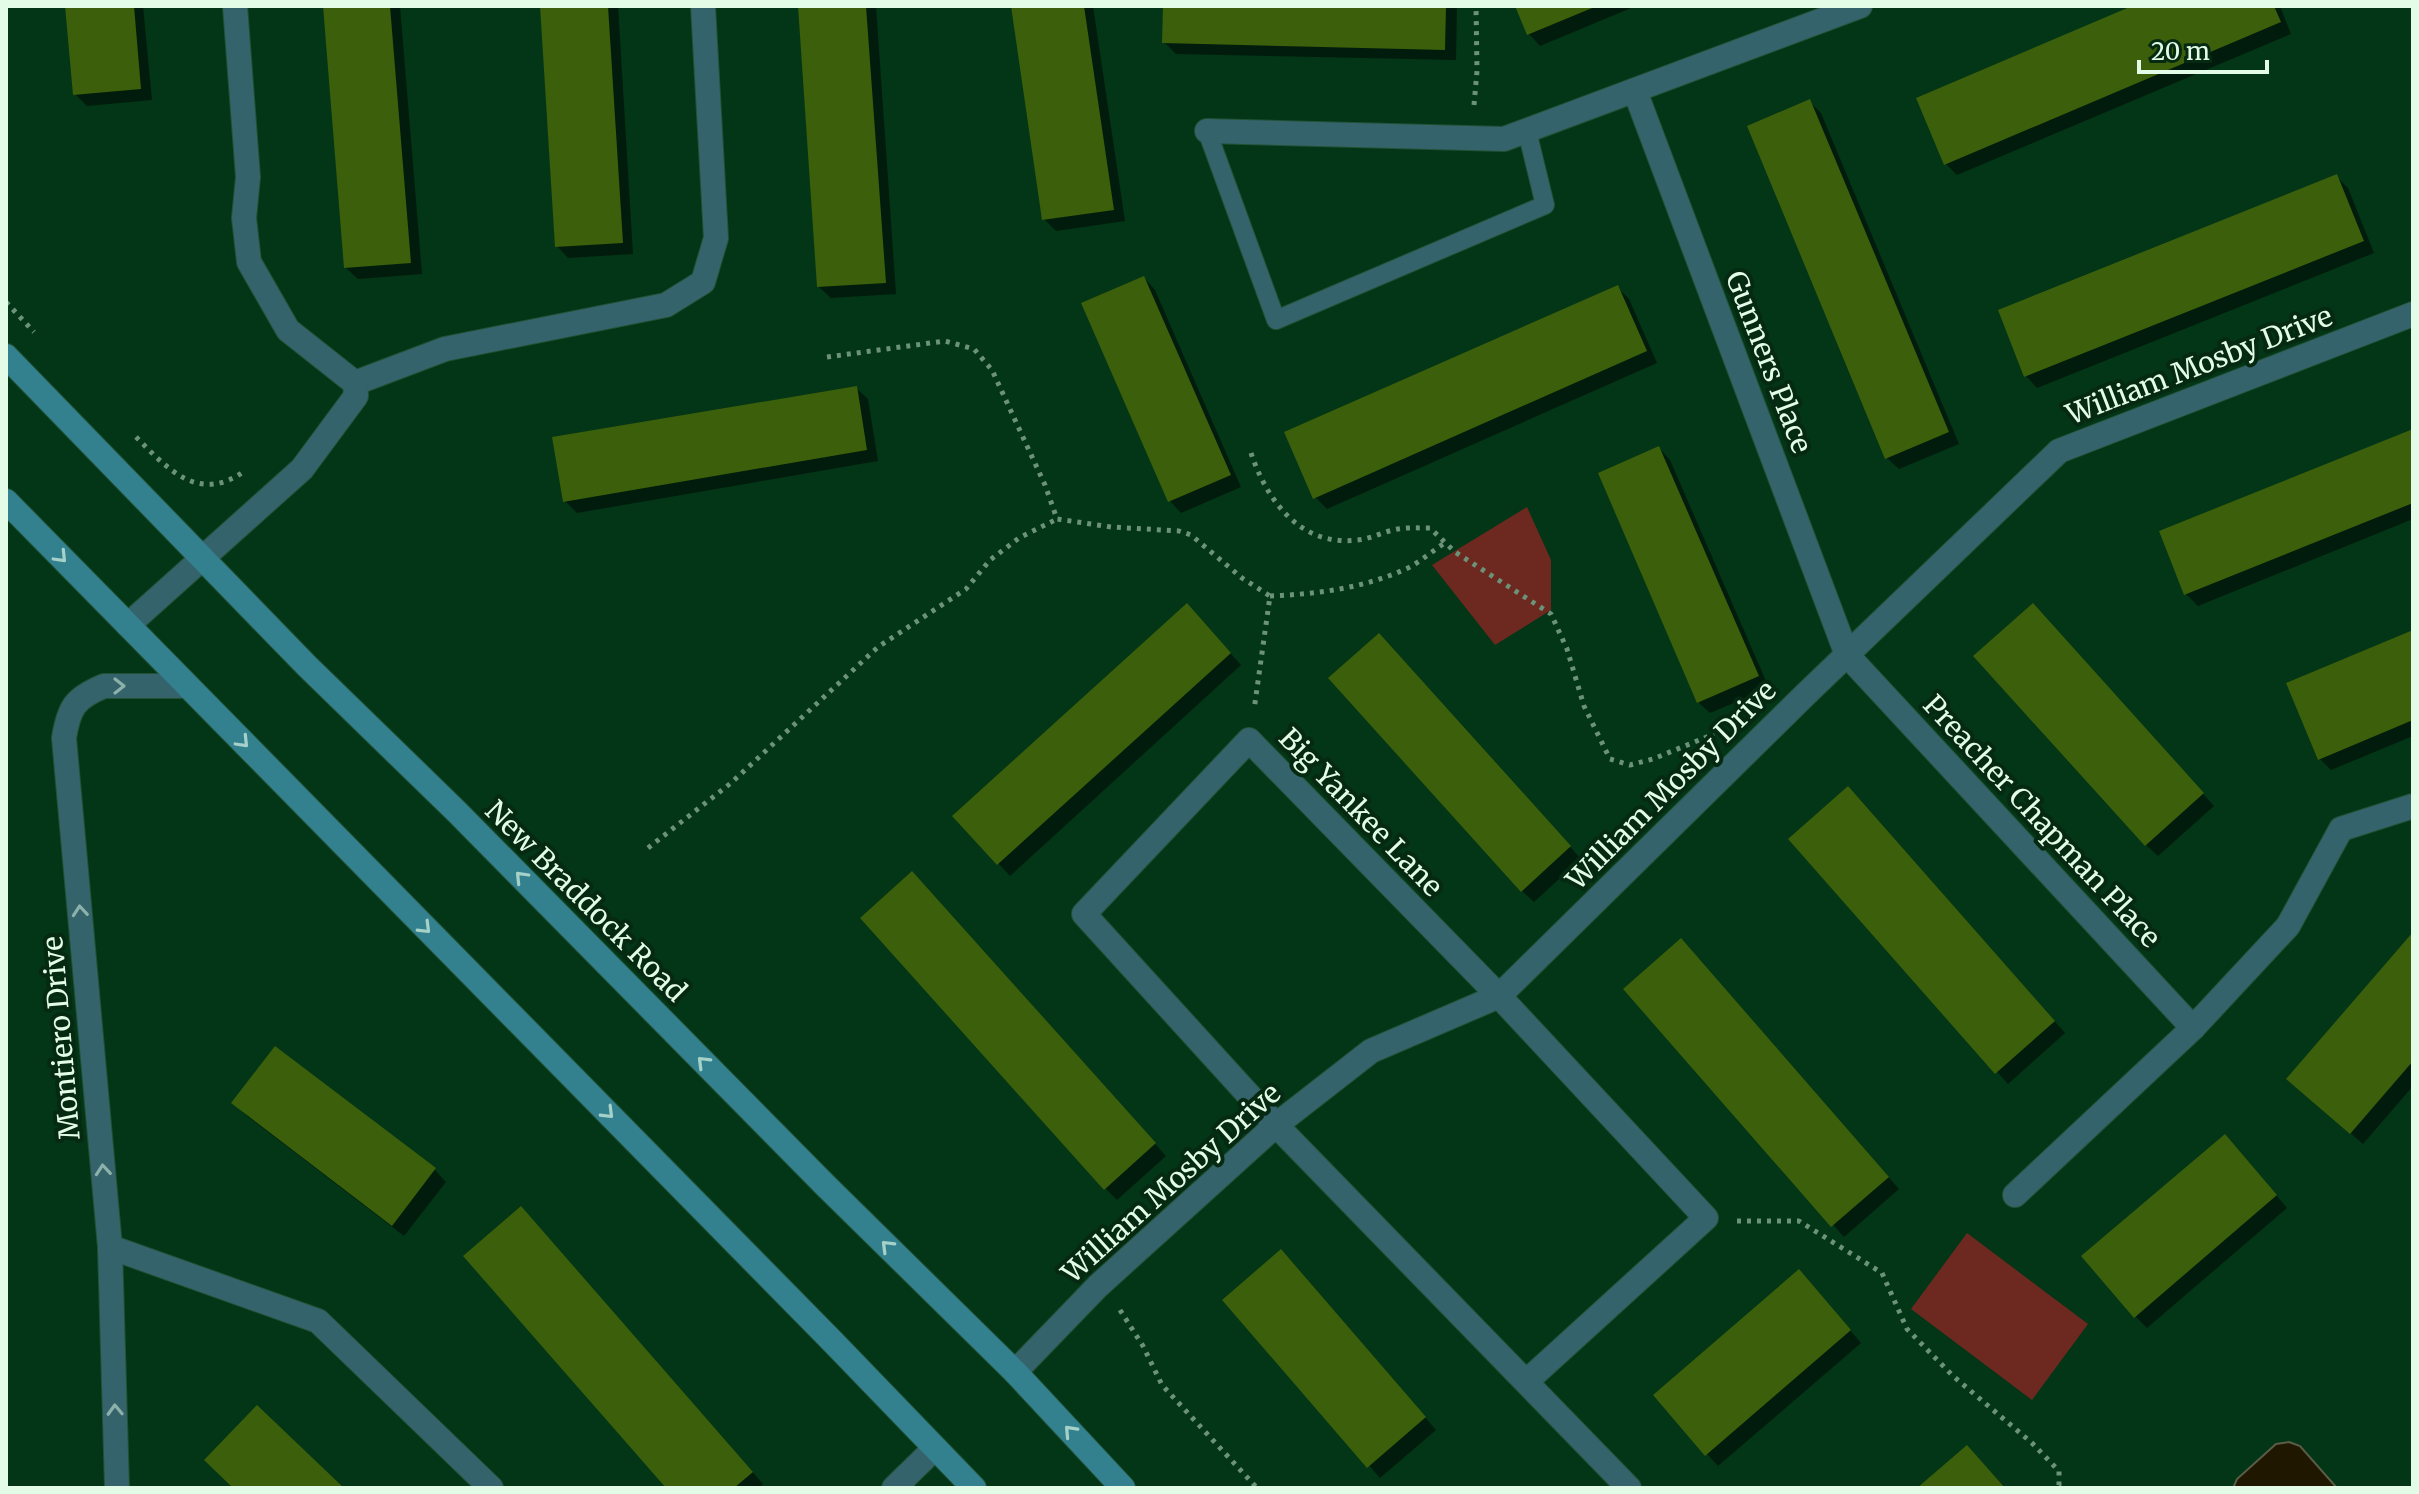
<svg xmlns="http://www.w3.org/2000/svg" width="2419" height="1494" font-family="Merriweather,serif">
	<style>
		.green { fill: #6d291f }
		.water { fill: #201700; stroke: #5a5c46; stroke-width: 2 }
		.shadow { fill: #0007 }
		.building { fill: #3b5f0a }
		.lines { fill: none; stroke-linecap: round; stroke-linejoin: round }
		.service-casing { stroke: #225134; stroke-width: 20 }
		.minor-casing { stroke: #225134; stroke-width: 26 }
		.secondary-casing { stroke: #225134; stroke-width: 26 }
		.path { stroke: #6c9379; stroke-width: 5; stroke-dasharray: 4 6; stroke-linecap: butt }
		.service { stroke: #35636b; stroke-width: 18 }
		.minor { stroke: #35636b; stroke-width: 24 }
		.secondary { stroke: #33818f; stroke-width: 24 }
		.oneway { stroke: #a5d1c9 }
		.oneway2 { stroke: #8cb0aa }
		.labels { text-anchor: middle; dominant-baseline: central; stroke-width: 8; stroke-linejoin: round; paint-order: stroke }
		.street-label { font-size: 28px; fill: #e3fce8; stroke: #062912 }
	</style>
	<rect width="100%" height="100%" fill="#033517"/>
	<g class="green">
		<path d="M1527,507L1551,560V610L1495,645L1432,565Z"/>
		<path d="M1967,1233L2088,1324L2032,1400L1911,1309Z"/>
	</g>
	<path class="water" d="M2289,1442L2300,1446L2337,1488H2233L2237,1479L2276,1444Z"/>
	<g class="shadow">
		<path d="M67,6H143L152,100L87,106L75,94Z"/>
		<path d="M325,6H400L422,274L358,279L346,268Z"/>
		<path d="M542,6H618L633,254L568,258L557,246Z"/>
		<path d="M800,6H876L896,294L831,298L819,287Z"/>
		<path d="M1013,6H1093L1125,221L1056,231L1044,219Z"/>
		<path d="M1165,6H1457L1456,60L1176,54L1164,42Z"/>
		<path d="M1517,6H1636L1540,46L1529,34Z"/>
		<path d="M2137,6H2280L2291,34L1957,175L1946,164Z"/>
		<path d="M1810,102L1821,113L1959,444L1899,469L1887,458Z"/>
		<path d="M2337,177L2348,188L2374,253L2037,388L2026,376Z"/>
		<path d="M1144,278L1155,290L1241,487L1181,513L1170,501Z"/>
		<path d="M1617,287L1629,299L1657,363L1327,509L1315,497Z"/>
		<path d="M856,388L868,399L878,461L577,513L565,501Z"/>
		<path d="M2413,431V519L2198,606L2186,594L2161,532Z"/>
		<path d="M1659,448L1670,460L1769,688L1710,713L1698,702Z"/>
		<path d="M1198,617L1241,665L1010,876L955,816Z"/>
		<path d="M2044,617L2214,806L2158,856L2146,845Z"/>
		<path d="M2413,633V736L2331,770L2320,759Z"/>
		<path d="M1390,647L1581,859L1534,902L1522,891Z"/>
		<path d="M1860,800L2065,1033L2008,1084L1791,839Z"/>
		<path d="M924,885L1166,1156L1117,1200L1105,1188Z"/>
		<path d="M2413,935V1086L2363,1144L2301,1090Z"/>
		<path d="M1692,953L1899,1189L1844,1237L1626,989Z"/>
		<path d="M276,1049L435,1170L446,1182L404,1236L246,1115L234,1103Z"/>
		<path d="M2237,1148L2287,1208L2147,1328L2135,1316Z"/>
		<path d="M532,1220L763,1484L759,1488H669Z"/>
		<path d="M1293,1263L1436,1430L1380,1478L1225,1300Z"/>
		<path d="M1810,1283L1861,1343L1718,1466L1707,1454Z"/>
	</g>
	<g class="building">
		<path d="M65,6H134L141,89L73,95Z"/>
		<path d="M323,6H390L411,263L344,268Z"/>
		<path d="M540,6H608L623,243L555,247Z"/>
		<path d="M798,6H866L886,283L817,287Z"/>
		<path d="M1011,6H1084L1114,210L1042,220Z"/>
		<path d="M1163,6H1446L1445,50L1162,43Z"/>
		<path d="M1515,6H1597L1527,35Z"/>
		<path d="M2132,6H2274L2281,22L1944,165L1916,98Z"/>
		<path d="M1810,99L1949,432L1885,459L1747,126Z"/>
		<path d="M2337,174L2364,241L2024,377L1998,310Z"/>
		<path d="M1144,276L1231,475L1168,502L1081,303Z"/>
		<path d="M1618,285L1647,351L1313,499L1284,432Z"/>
		<path d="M857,386L867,450L563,502L552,437Z"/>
		<path d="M2413,429V503L2184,595L2159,531Z"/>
		<path d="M1659,446L1759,676L1697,703L1598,473Z"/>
		<path d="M1187,603L1231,653L997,865L952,816Z"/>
		<path d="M2033,603L2204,793L2145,846L1973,656Z"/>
		<path d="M2413,630V720L2318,760L2286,683Z"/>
		<path d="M1379,633L1571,846L1521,892L1328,678Z"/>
		<path d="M1848,786L2055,1021L1995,1074L1788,839Z"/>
		<path d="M912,871L1156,1143L1104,1190L860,918Z"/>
		<path d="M2413,932V1061L2350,1134L2286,1079Z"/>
		<path d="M1681,938L1889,1177L1831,1227L1623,989Z"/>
		<path d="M275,1046L436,1168L392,1226L231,1103Z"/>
		<path d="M2225,1134L2277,1195L2134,1318L2081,1256Z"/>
		<path d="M521,1206L753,1472L734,1488H666L463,1256Z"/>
		<path d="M1281,1249L1426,1417L1367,1468L1222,1300Z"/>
		<path d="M1799,1269L1851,1330L1705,1456L1653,1395Z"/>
		<path d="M257,1405L344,1488H233L204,1460Z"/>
		<path d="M1967,1445L2005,1488H1917Z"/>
	</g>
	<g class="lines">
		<defs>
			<path id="service" d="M1207,131L1276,320L1545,205L1527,131"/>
			<g id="minor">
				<path d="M1635,91L1847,655L2193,1028"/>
				<path d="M1207,131L1504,139L1860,6"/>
				<path d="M355,383L445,349L666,305L703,282L716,238L703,6"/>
				<path d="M128,625L302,469L356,396L355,383L288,330L249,262L244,218L248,177L235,6"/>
				<path d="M2015,1195L2193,1028L2288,926L2341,829L2413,806"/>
				<path d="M110,1247L318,1321L491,1488"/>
				<path d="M1015,1372L1098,1286L1276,1125L1371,1051L1499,996L1806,694L2059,451L2413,314"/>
				<path d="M1527,1381L1706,1218L1499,996L1249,740L1084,914L1276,1125L1629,1488"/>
				<path d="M117,1488L110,1247L64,738C69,707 75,698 104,686H187"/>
				<path d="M894,1488L935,1448"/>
			</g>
			<g id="secondary">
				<path d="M6,356L307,666L457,812L825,1185L1015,1372L1123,1488"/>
				<path d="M6,501L833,1342L974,1488"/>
			</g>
		</defs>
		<use href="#service" class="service-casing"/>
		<use href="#minor" class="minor-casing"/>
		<use href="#secondary" class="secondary-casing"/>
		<g class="path">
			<path d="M1474,105L1477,71L1476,6"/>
			<path d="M6,302L34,332"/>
			<path d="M827,357L945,341L974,349L992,370L1045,485L1057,519L1111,527L1179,531L1191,535L1242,578L1270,596L1254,710"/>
			<path d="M136,437C168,469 199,505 246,470"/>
			<path d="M1251,453C1267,501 1301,547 1357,540C1370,539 1381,533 1393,530C1405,527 1417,528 1430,528L1455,552L1551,614L1567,649L1584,706L1610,759L1630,765L1653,759L1714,734"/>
			<path d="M1270,596C1318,594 1366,588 1410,567C1422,560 1434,550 1446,542"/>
			<path d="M648,848L731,783L878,647L966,589L990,560L1019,538L1057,519"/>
			<path d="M1737,1221H1799L1882,1273L1907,1329L1953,1376L2032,1443L2059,1471V1485L2057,1488"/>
			<path d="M1120,1310L1143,1346L1162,1385L1257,1488"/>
		</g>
		<use href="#service" class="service"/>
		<use href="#minor" class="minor"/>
		<use href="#secondary" class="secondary"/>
	</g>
	<defs><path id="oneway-chevron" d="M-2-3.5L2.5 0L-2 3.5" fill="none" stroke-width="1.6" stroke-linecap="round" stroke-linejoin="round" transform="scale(2)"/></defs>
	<g class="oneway">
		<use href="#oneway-chevron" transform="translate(61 557) rotate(46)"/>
		<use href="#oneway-chevron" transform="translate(243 742) rotate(46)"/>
		<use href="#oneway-chevron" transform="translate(521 877) rotate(-134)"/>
		<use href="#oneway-chevron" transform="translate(425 928) rotate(45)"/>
		<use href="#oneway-chevron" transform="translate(703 1062) rotate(-135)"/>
		<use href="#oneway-chevron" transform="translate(608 1113) rotate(45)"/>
		<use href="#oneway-chevron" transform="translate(887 1246) rotate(-135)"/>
		<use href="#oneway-chevron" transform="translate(1070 1431) rotate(-133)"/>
	</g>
	<g class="oneway2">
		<use href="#oneway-chevron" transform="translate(119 686)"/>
		<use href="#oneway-chevron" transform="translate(80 911) rotate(-95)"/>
		<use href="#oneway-chevron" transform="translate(103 1170) rotate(-95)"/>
		<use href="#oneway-chevron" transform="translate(115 1410) rotate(-92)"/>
	</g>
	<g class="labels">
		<g class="street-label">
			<text transform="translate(1769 362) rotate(69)">Gunners Place</text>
			<text transform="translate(2199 365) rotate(-21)">William Mosby Drive</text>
			<text transform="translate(1671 785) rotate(-45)">William Mosby Drive</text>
			<text transform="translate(1361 812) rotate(46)">Big Yankee Lane</text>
			<text transform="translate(2042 821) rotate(47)">Preacher Chapman Place</text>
			<text transform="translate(586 901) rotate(45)">New Braddock Road</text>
			<text transform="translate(61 1038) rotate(-95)">Montiero Drive</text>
			<text transform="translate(1171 1183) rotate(-42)">William Mosby Drive</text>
		</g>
	</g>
	<rect width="2419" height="1494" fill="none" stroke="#e3fce8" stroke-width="16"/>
	<path d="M2139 60v12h128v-12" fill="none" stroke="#e3fce8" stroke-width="4"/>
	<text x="2151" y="60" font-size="24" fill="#e3fce8" stroke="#062912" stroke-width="6" paint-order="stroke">20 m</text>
</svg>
